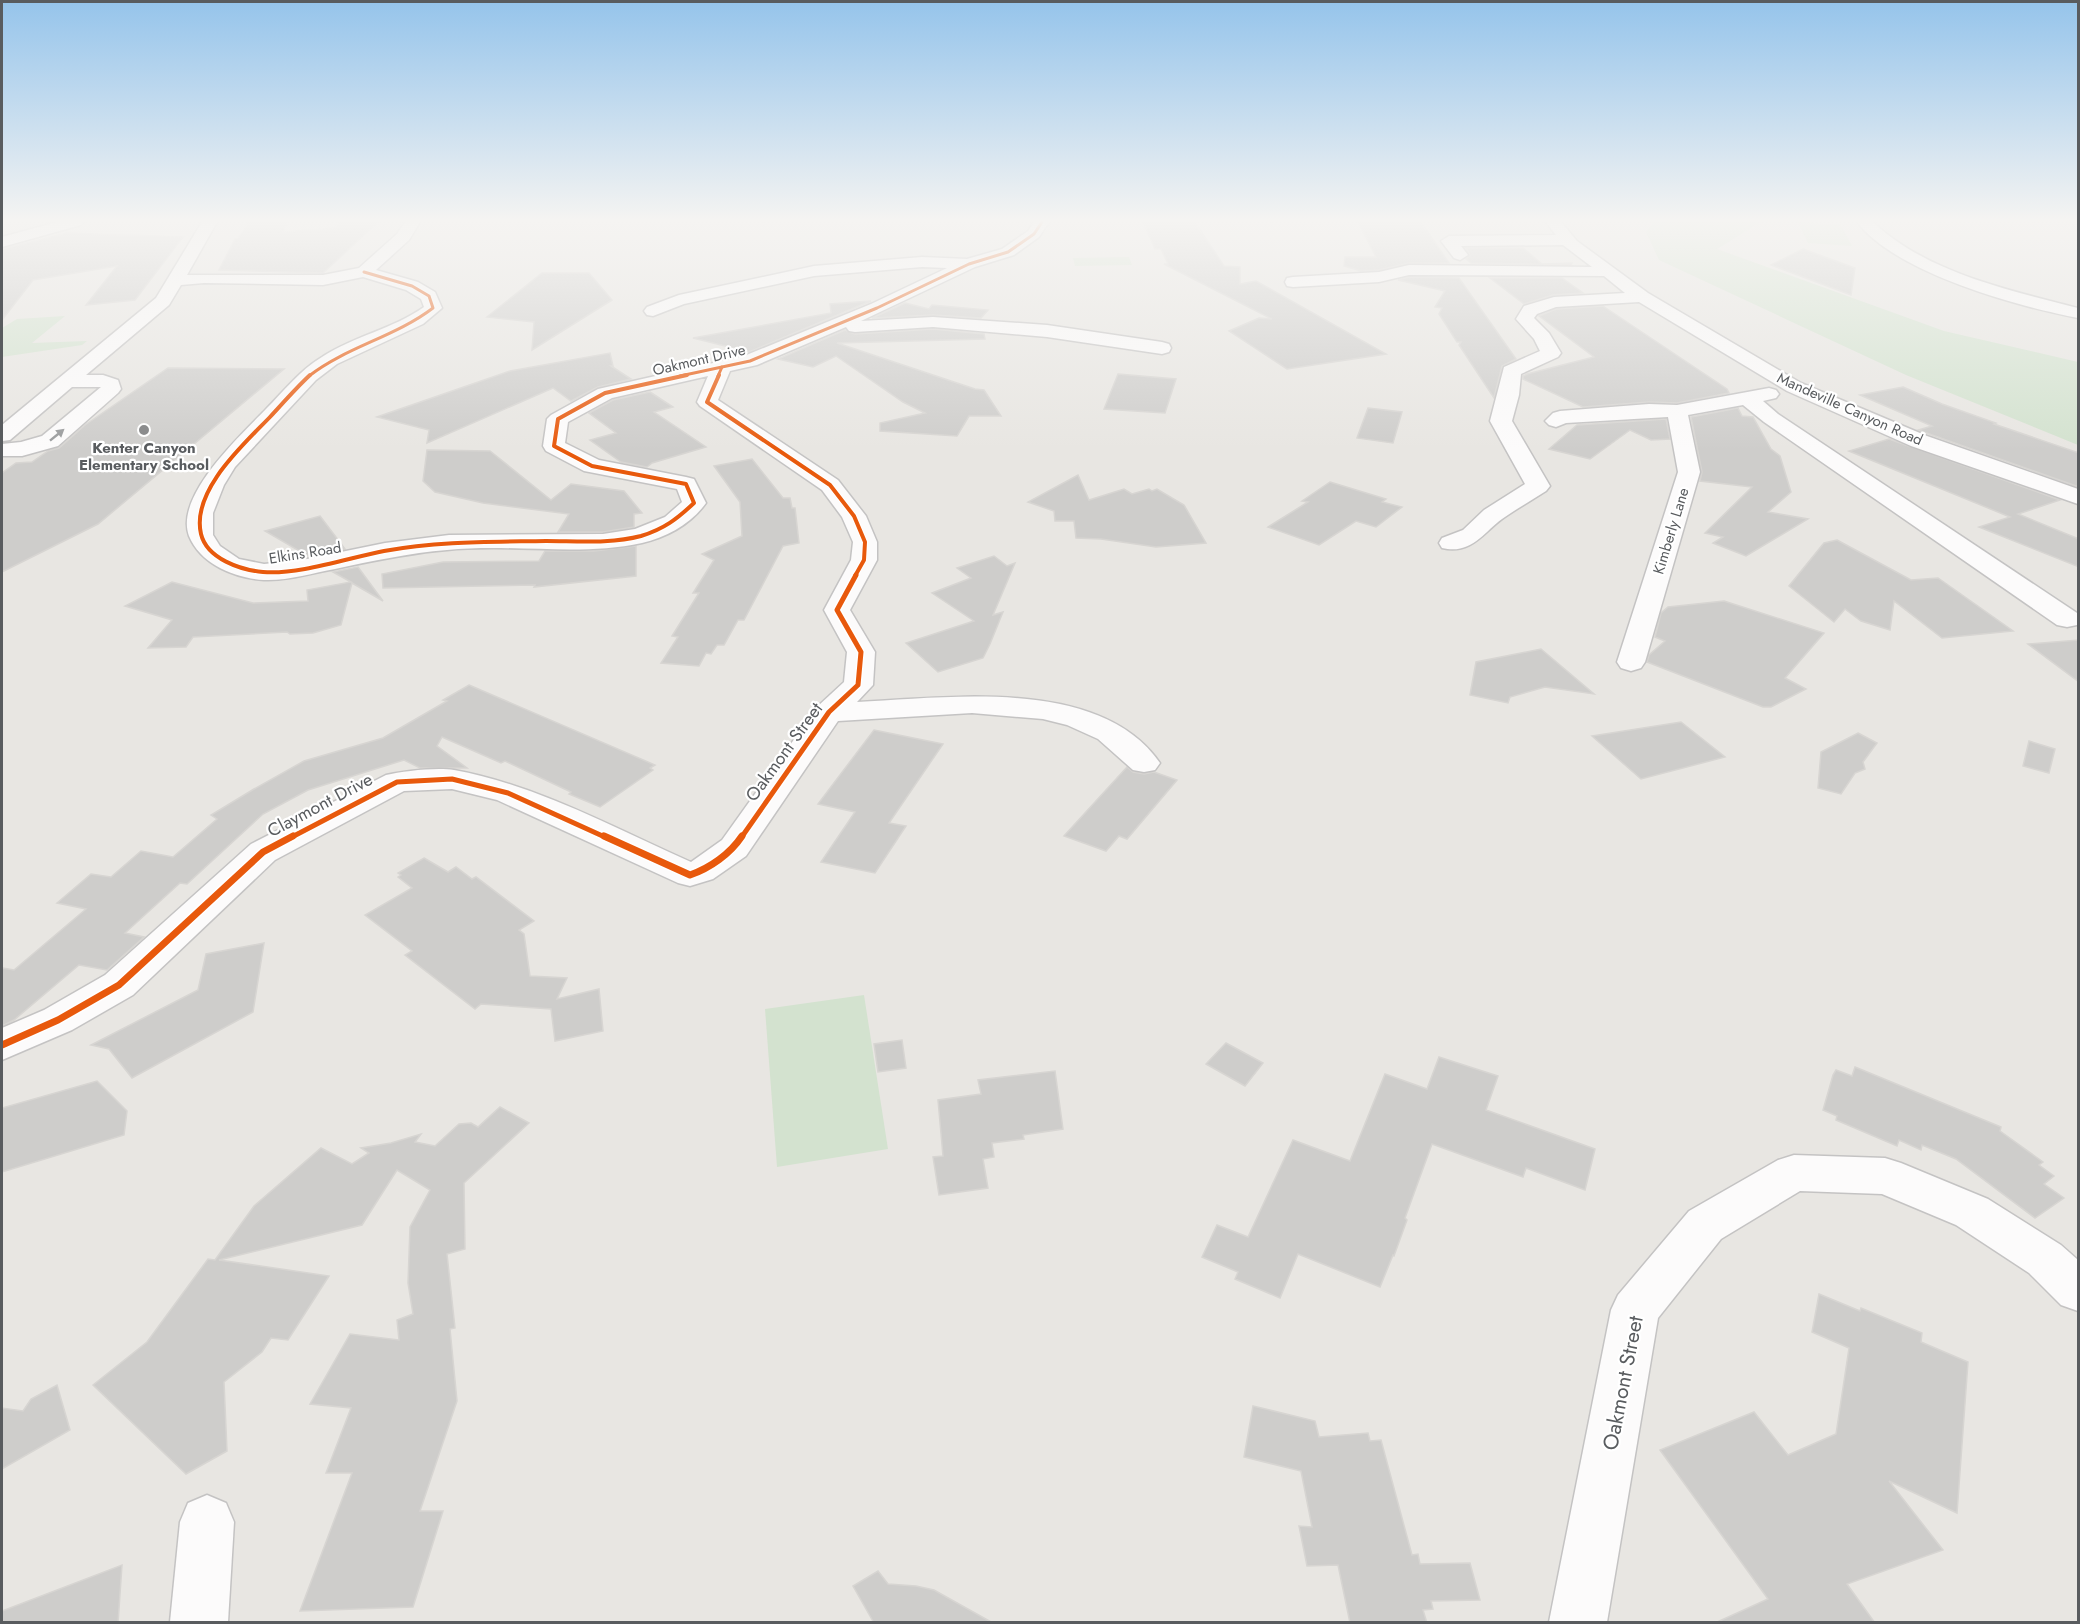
<svg xmlns="http://www.w3.org/2000/svg" width="2080" height="1624" font-family="Jost,sans-serif">
	<style>
		.green { fill: #d3e2cf }
		.building { fill: #cecdcb; stroke: #d7d5d2; stroke-width: 1.5 }
		.lines { fill: none; stroke-linecap: round; stroke-linejoin: round }
		.minor-casing { stroke: #c4c3c3; stroke-width: 3 }
		.minor { fill: #fcfbfb; fill-rule: evenodd }
		.cycleway-far3-casing { stroke: #fff; stroke-width: 5 }
		.cycleway-far2-casing { stroke: #fff; stroke-width: 6 }
		.cycleway-far1-casing { stroke: #fff; stroke-width: 8 }
		.cycleway-casing { stroke: #fff; stroke-width: 10 }
		.cycleway-far3 { stroke: #e8590c; stroke-width: 3 }
		.cycleway-far2 { stroke: #e8590c; stroke-width: 4 }
		.cycleway-far1 { stroke: #e8590c; stroke-width: 5 }
		.cycleway { stroke: #e8590c; stroke-width: 7 }
		.oneway { fill: #9a9c9d }
		.poi-dot { fill: #8b8c8d; stroke: #fff; stroke-width: 2 }
		.labels { text-anchor: middle; dominant-baseline: central; stroke-width: 4.5; stroke-linejoin: round; paint-order: stroke }
		.far-street-label { font-size: 15px; fill: #595c5f; stroke: #fff }
		.far-poi-label { font-size: 15px; font-weight: bold; fill: #595c5f; stroke: #fff }
		.street-label { font-size: 18px; fill: #595c5f; stroke: #fff }
		.near-street-label { font-size: 21px; fill: #595c5f; stroke: #fff }
	</style>
	<rect width="100%" height="100%" fill="#e8e6e2"/>
	<g class="green">
		<path d="M1653,222H1761L1717,249L1944,331L2078,362V445L1906,375L1659,260L1646,232Z"/>
		<path d="M1798,222L1841,225L1852,246L1808,243Z"/>
		<path d="M1129,257L1132,265L1075,266L1073,258Z"/>
		<path d="M65,316L32,343L87,341L82,345L2,357V328L17,319Z"/>
		<path d="M864,995L888,1149L777,1167L765,1009Z"/>
	</g>
	<g class="building">
		<path d="M249,222H288L283,232L335,228L340,222H378L323,273L219,270L235,239H238Z"/>
		<path d="M1143,222H1195L1224,266L1240,267V284L1256,281L1386,354L1287,369L1229,331L1259,318L1272,319L1164,264H1168L1161,249H1155Z"/>
		<path d="M1358,222H1421L1449,263H1409L1379,270L1361,271L1344,266L1345,257H1376Z"/>
		<path d="M67,233L183,237L135,300L86,305L117,266L33,280L2,320V249Z"/>
		<path d="M1466,248H1523L1542,264L1572,263L1571,265L1471,263L1466,259L1470,255Z"/>
		<path d="M1803,249L1855,268L1851,295L1771,265Z"/>
		<path d="M542,273H589L612,300L532,350L534,322L487,317Z"/>
		<path d="M1409,277L1459,278L1516,359L1502,366L1494,398L1459,345L1461,342H1457L1439,314L1442,308L1435,307L1445,291L1398,280Z"/>
		<path d="M1490,278H1562L1583,293L1553,295L1524,304Z"/>
		<path d="M871,301L749,352L693,338L831,313L830,304Z"/>
		<path d="M905,303L929,309L932,305L988,310L981,318L933,315L872,318Z"/>
		<path d="M1603,306L1727,389L1729,393L1677,403L1649,402L1583,407L1523,379V376L1527,374L1594,357L1539,316L1556,309Z"/>
		<path d="M933,329L984,334L985,339L837,343L975,389L984,390L1001,416H969L957,436L880,431V423L925,413L903,402L836,356L813,367L778,359L845,330L855,334Z"/>
		<path d="M610,353L613,366H611L631,379L598,387L571,401L553,388L427,443L429,430L377,417L510,371Z"/>
		<path d="M168,368L284,369L98,524L2,572V473L16,463L32,462L48,451L59,448L85,425Z"/>
		<path d="M1118,374L1176,379L1165,413L1104,409Z"/>
		<path d="M1903,387L1942,404L1996,423L1994,424L2079,453V487L1918,430L1932,426L1860,395Z"/>
		<path d="M650,392L673,407L654,412L706,447L652,463L647,467L621,462L590,440L616,433L589,413L613,400Z"/>
		<path d="M1368,408L1402,412L1393,443L1357,438Z"/>
		<path d="M1738,408L1742,416L1753,417L1771,449L1780,456L1791,492L1768,512L1808,519L1746,556L1713,543L1723,537L1705,533L1752,487L1700,481L1702,472L1691,417Z"/>
		<path d="M1666,419L1670,439L1651,440L1630,430L1590,459L1549,449L1577,425Z"/>
		<path d="M1889,439L2060,500L2018,514L2079,539V567L1979,527L2010,517L1849,451Z"/>
		<path d="M427,450L490,451L551,500L571,484L624,491L642,513L634,514V527L603,532H558L569,514L483,503L435,492L423,481Z"/>
		<path d="M752,459L783,498H790L792,508H795L799,543L783,546L744,620H738L724,645H717L711,654L706,653L699,666L661,663L678,637L672,636L699,593H693L714,560L702,554L742,536L740,502L714,466Z"/>
		<path d="M1078,475L1089,500L1124,489L1132,494L1149,489L1152,491L1157,489L1184,505L1206,543L1156,547L1101,539L1076,538L1074,521H1055L1054,511L1028,502Z"/>
		<path d="M1330,482L1386,499L1382,502L1402,507L1376,527L1356,521L1319,545L1268,527L1308,502L1302,501Z"/>
		<path d="M320,516L345,549L308,556L265,531Z"/>
		<path d="M1837,540L1911,580L1938,578L2013,631L1942,638L1894,601L1890,630L1861,621L1845,609L1834,622L1789,586L1824,543Z"/>
		<path d="M636,546V576L534,587L535,585L383,588L382,574L443,562L539,561L545,551H594Z"/>
		<path d="M994,556L1007,566L1015,563L993,615L1003,612L990,644L983,658L938,672L906,643L974,621L932,593L971,578L957,568Z"/>
		<path d="M358,567L383,601L352,583L341,625L313,633L290,634L287,632L193,637L186,647L148,648L172,620L125,606L172,582L253,603L308,601L307,590L351,582L333,572Z"/>
		<path d="M1724,601L1824,633L1785,678L1806,689L1771,707H1763L1647,662L1649,655L1665,641L1655,637L1661,613L1668,607Z"/>
		<path d="M2079,640V682L2028,644Z"/>
		<path d="M1541,649L1594,694L1545,687L1510,697L1508,703L1470,695L1476,662Z"/>
		<path d="M469,685L655,765L650,768L653,770L600,807L569,794L571,792L505,761L501,763L442,737L437,746L467,768H420L404,760L308,790L263,814L187,884L180,883L125,933L144,937L107,970L79,965L14,1020L2,1026V968L14,970L86,909L57,903L91,874L111,877L141,851L173,857L217,819L211,815L254,789L304,761L383,738L447,701L443,700Z"/>
		<path d="M1681,722L1725,757L1641,779L1592,736Z"/>
		<path d="M874,730L943,744L889,823L906,826L875,873L821,862L855,812L818,804Z"/>
		<path d="M1858,733L1877,743L1863,762L1865,769L1855,773L1841,794L1818,788L1821,752Z"/>
		<path d="M2029,741L2055,749L2049,773L2023,766Z"/>
		<path d="M1127,767L1133,772L1144,774L1154,772L1177,780L1127,839L1119,836L1106,851L1064,836Z"/>
		<path d="M424,858L448,872L456,867L472,879L476,877L534,921L519,930L524,934L530,976L567,978L557,999L599,989L603,1031L555,1041L551,1009L481,1004L475,1009L405,955L412,951L365,915L412,888L398,877L401,875L398,873Z"/>
		<path d="M264,943L253,1012L132,1078L109,1049L91,1045L198,990L206,954Z"/>
		<path d="M902,1040L906,1068L878,1072L874,1044Z"/>
		<path d="M1226,1043L1263,1063L1245,1086L1206,1064Z"/>
		<path d="M1439,1057L1498,1076L1486,1110L1595,1149L1585,1190L1526,1168L1523,1177L1432,1144L1405,1218L1407,1220L1394,1256L1393,1255L1380,1287L1298,1254L1280,1298L1235,1279L1238,1272L1202,1257L1217,1225L1248,1237L1293,1140L1350,1161L1385,1074L1427,1089Z"/>
		<path d="M1855,1067L2001,1127L2000,1131L2043,1162L2039,1165L2054,1176L2044,1184L2064,1198L2035,1218L1956,1159L1922,1145L1921,1150L1899,1140L1897,1146L1836,1120L1837,1116L1823,1110L1833,1075L1836,1070L1852,1076Z"/>
		<path d="M1055,1071L1063,1129L1023,1135L1024,1139L992,1143L994,1157L983,1159L988,1188L939,1195L933,1157L943,1156L938,1100L981,1094L978,1080Z"/>
		<path d="M97,1081L127,1111L124,1135L2,1172V1108Z"/>
		<path d="M500,1107L529,1123L464,1183L465,1249L447,1254L455,1328L450,1329L457,1401L420,1511H443L413,1607L300,1611L352,1473H326L351,1408L310,1404L350,1334L399,1340L397,1320L413,1314L408,1283L410,1227L430,1190L397,1170L362,1225L219,1260L329,1276L288,1340L271,1338L262,1352L224,1382L227,1451L186,1474L93,1385L147,1342L208,1259L215,1260L254,1206L321,1148L352,1164L369,1153L361,1148L391,1143L421,1134L415,1142L435,1146L459,1124L471,1123L478,1127Z"/>
		<path d="M1819,1294L1860,1311L1861,1308L1922,1333L1921,1342L1968,1362L1957,1513L1889,1481L1943,1550L1847,1584L1875,1623H1715L1768,1599L1660,1450L1754,1412L1788,1455L1836,1434L1849,1348L1812,1332Z"/>
		<path d="M57,1385L70,1430L2,1469V1408L23,1411L31,1399Z"/>
		<path d="M1253,1406L1315,1421L1319,1437L1368,1433L1370,1441L1381,1440L1412,1555L1418,1554L1420,1564L1470,1563L1480,1600L1431,1601L1433,1609L1423,1610L1427,1623H1350L1338,1565L1307,1566L1299,1526L1312,1527L1301,1471L1244,1457Z"/>
		<path d="M122,1565L118,1623H2V1611Z"/>
		<path d="M878,1571L888,1584L916,1586L934,1590L993,1623H874L853,1586Z"/>
	</g>
	<g class="lines">
		<defs>
			<g id="minor">
				<path d="M57,222H83L81,225L2,247V237Z"/>
				<path d="M202,222H217L187,275H323L359,268L397,234L405,222H420L409,240L376,270L418,282L435,292L442,308L423,324L337,364L316,380L235,467L224,485L213,513V535L220,546L239,559L264,564L302,560L385,543L449,535L603,534L635,529L665,517L682,502L677,489L584,471L546,451L543,446L547,419L551,415L598,389L744,356L871,304L947,268L922,267L814,276L684,304L653,316L647,315L644,311L647,307L679,295L814,266L922,257L967,259L1002,249L1028,231L1034,222H1049L1039,237L1014,255L975,267L861,321L933,317L1047,325L1162,342L1169,344L1171,348L1169,352L1162,354L1047,337L933,327L855,332L849,331L846,327L757,365L730,371L718,400L838,480L866,516L877,542V560L850,610L875,652L873,685L857,702C948,698 1100,676 1160,763L1155,770L1144,772L1133,770L1098,739L1067,725L1043,719L972,713L838,721L746,856L713,879L690,886L678,883L497,800L452,789L404,791L275,860L133,995L72,1030L2,1060V1028L44,1010L105,975L251,844L386,775C403,771 437,767 454,770C537,785 614,828 691,862L722,840L818,706L844,682L847,652L824,610L851,560L853,542L842,517L822,490L700,406L697,402L708,376L612,398L568,422L565,443L599,460L686,477L694,479L706,503C691,524 667,537 642,543C578,557 512,543 447,550C410,553 372,561 335,569C313,573 287,581 264,580C235,578 201,565 189,536C174,496 241,435 266,409C284,391 300,370 322,357C354,336 393,329 424,307L421,299L406,290L363,277L323,285L204,283L181,285L169,305L86,375H103L118,380L121,389L118,393L58,446L22,456H2V444L21,442L42,436L101,387H72L10,440L2,441V425L156,298Z"/>
				<path d="M1546,222H1561L1577,241L1648,293L1801,383L1927,436L2078,489V504L1911,446L1787,391L1639,302L1556,307L1537,314L1534,318L1549,333L1561,353L1558,357L1521,374L1519,395L1512,421L1550,486L1546,491C1532,500 1516,509 1502,519C1483,533 1471,555 1442,548L1439,543L1442,538L1463,530L1484,510L1525,484L1490,421L1504,367L1540,351L1534,339L1516,319L1524,306L1554,297L1625,293L1604,276L1409,275L1379,282L1293,287L1287,286L1285,282L1287,278L1293,277L1379,272L1409,265L1592,267L1563,245L1461,246L1468,255L1460,260L1454,258L1441,241L1449,236L1556,235Z"/>
				<path d="M1857,222H1873C1927,273 2009,290 2078,308V318C2017,306 1896,273 1857,222Z"/>
				<path d="M1769,388L1776,390L1779,394L1776,398L1763,401L1778,414L2077,613L2078,616L2077,625L2067,627L2057,625L1764,422L1743,405L1688,415L1700,472L1645,662L1641,668L1631,671L1621,668L1617,662L1678,472L1668,417L1566,423L1556,427L1549,425L1545,421L1553,413L1560,411L1649,404L1677,405Z"/>
				<path d="M1794,1155L1885,1158L1901,1163L1988,1199L2061,1245L2078,1260V1311L2061,1305L2029,1273L1956,1225L1882,1194L1800,1191L1721,1239L1658,1318L1607,1622H1549L1611,1310L1618,1295L1689,1211L1778,1160Z"/>
				<path d="M207,1495L226,1503L234,1522L228,1622H170L180,1522L188,1503Z"/>
			</g>
		</defs>
		<use href="#minor" class="minor-casing"/>
		<use href="#minor" class="minor"/>
		<defs>
			<g id="cycleway-far3">
				<path d="M309,376C346,347 395,337 433,308L429,296L412,286L364,272"/>
				<path d="M680,376L750,361L877,308L969,264L1008,252L1034,234L1042,222"/>
				<path d="M718,376L722,367"/>
			</g>
			<g id="cycleway-far2">
				<path d="M310,375C296,388 283,403 270,417C243,445 191,491 201,534C207,559 241,570 263,572C298,575 348,558 384,551C438,541 491,542 546,541C577,541 611,544 641,536C664,529 677,519 694,503L686,484L592,466L554,446L558,419L605,393L687,375"/>
				<path d="M719,375L707,402L830,485L854,516L865,542L864,560L855,576"/>
			</g>
			<g id="cycleway-far1">
				<path d="M290,838L397,782L452,779L508,793L607,838"/>
				<path d="M741,838L829,712L858,685L861,652L837,610L856,575"/>
			</g>
			<g id="cycleway">
				<path d="M604,836L690,875C710,868 730,854 742,836"/>
				<path d="M2,1045L58,1020L119,985L263,852L293,836"/>
			</g>
		</defs>
		<use href="#cycleway-far3" class="cycleway-far3-casing"/>
		<use href="#cycleway-far2" class="cycleway-far2-casing"/>
		<use href="#cycleway-far1" class="cycleway-far1-casing"/>
		<use href="#cycleway" class="cycleway-casing"/>
		<use href="#cycleway-far3" class="cycleway-far3"/>
		<use href="#cycleway-far2" class="cycleway-far2"/>
		<use href="#cycleway-far1" class="cycleway-far1"/>
		<use href="#cycleway" class="cycleway"/>
	</g>
	<defs><path id="oneway-solid" d="M-6-.8H1V-3.2L6.5 0L1 3.2V.8H-6Z" transform="scale(1.5)"/></defs>
	<use class="oneway" href="#oneway-solid" transform="translate(57 435) rotate(-39)"/>
	<linearGradient id="sky" x2="0" y2="1"><stop stop-color="#95c4eb"/><stop offset="0.49" stop-color="#f5f4f2"/><stop offset="1" stop-color="#f5f4f2" stop-opacity="0"/></linearGradient>
	<rect width="2080" height="450" fill="url(#sky)"/>
	<circle class="poi-dot" cx="144" cy="430" r="6"/>
	<g class="labels">
		<g class="far-street-label">
			<text transform="translate(699 360) rotate(-13)">Oakmont Drive</text>
			<text transform="translate(1850 409) rotate(24)">Mandeville Canyon Road</text>
			<text transform="translate(1671 531) rotate(-73)">Kimberly Lane</text>
			<text transform="translate(305 553) rotate(-9)">Elkins Road</text>
		</g>
		<g class="far-poi-label">
			<text x="144" y="448">Kenter Canyon<tspan x="144" dy="17">Elementary School</tspan></text>
		</g>
		<g class="street-label">
			<text transform="translate(784 752) rotate(-54)">Oakmont Street</text>
			<text transform="translate(320 805) rotate(-28)">Claymont Drive</text>
		</g>
		<g class="near-street-label">
			<text transform="translate(1623 1383) rotate(-79)">Oakmont Street</text>
		</g>
	</g>
	<rect width="2080" height="1624" fill="none" stroke="#595c5f" stroke-width="6"/>
</svg>
